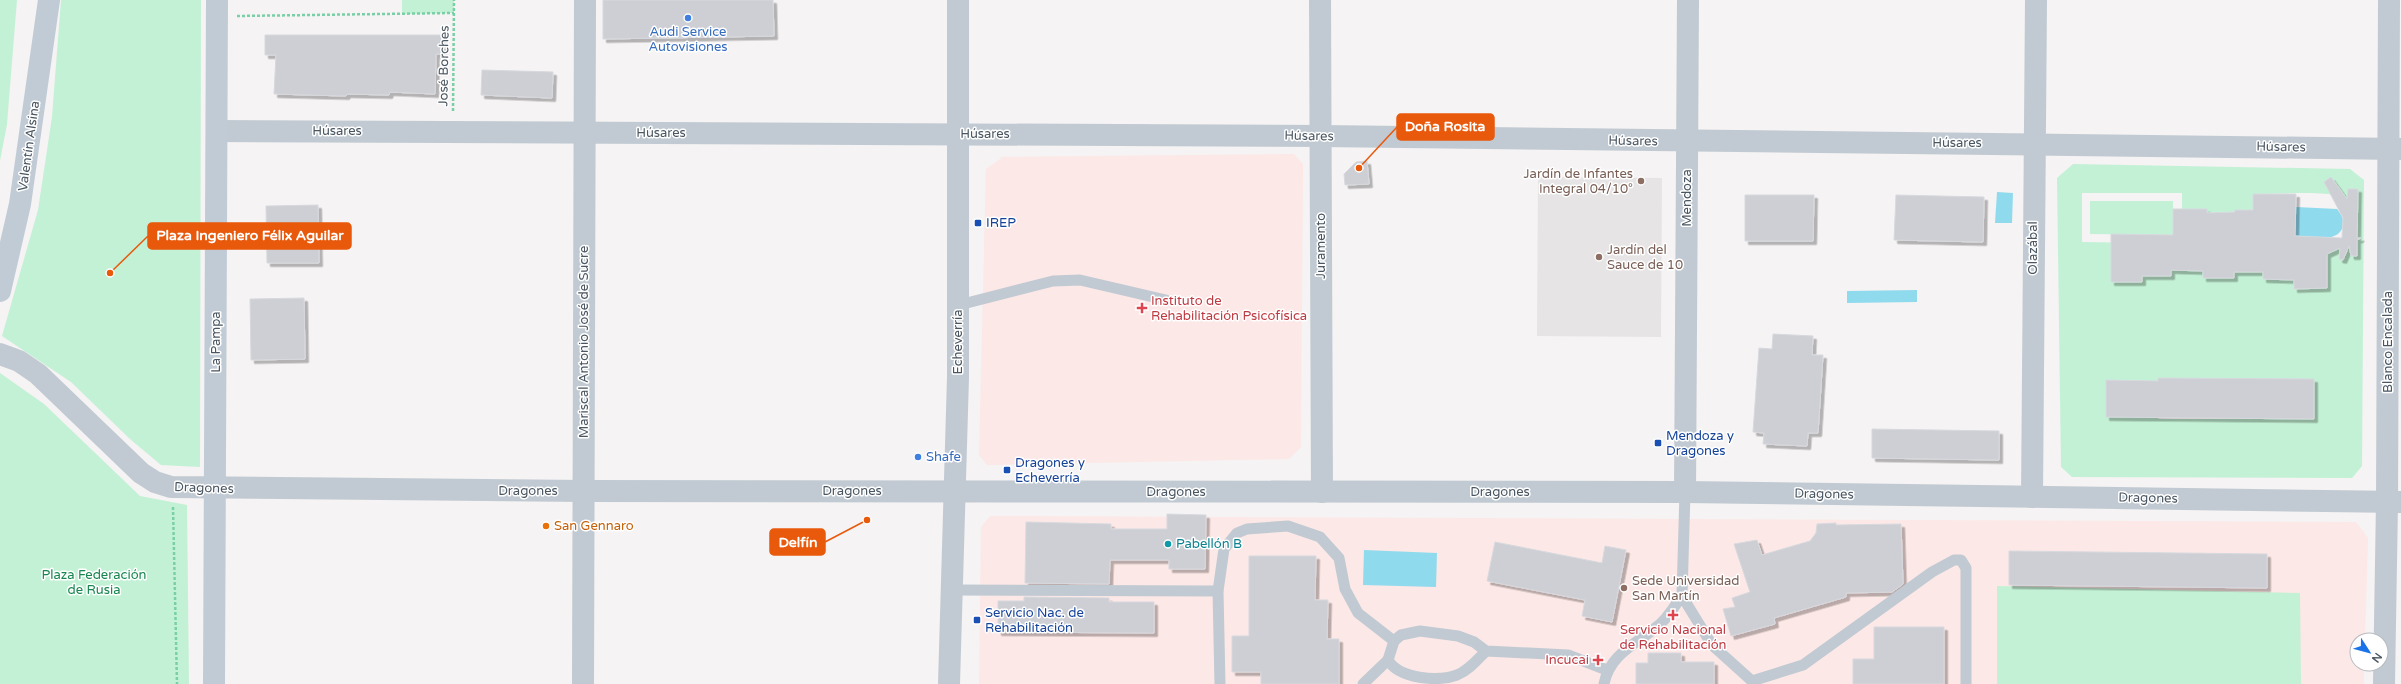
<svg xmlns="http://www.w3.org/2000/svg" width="2401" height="684" font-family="'Varela Round',sans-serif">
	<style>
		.education { fill: #e6e4e5 }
		.medical { fill: #fce8e6 }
		.green { fill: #c3f1d5; fill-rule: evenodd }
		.water { fill: #90daee }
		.building { fill: #cdcfd5; stroke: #d7d9de; filter: url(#shadow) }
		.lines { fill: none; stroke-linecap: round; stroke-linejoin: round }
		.path { stroke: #7ad0a6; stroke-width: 2.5; stroke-dasharray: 3 2; stroke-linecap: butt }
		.lane { stroke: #c1cad2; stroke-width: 11 }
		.street { stroke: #c1cad2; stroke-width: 22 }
		.secondary { stroke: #c1cbd6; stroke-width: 22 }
		.shop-dot { fill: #3f7fe0; stroke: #fff; stroke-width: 1.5 }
		.education-dot { fill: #8d6e63; stroke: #fff; stroke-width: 1.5 }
		.transit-dot { fill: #1a4fb4; stroke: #fff; stroke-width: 1.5 }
		.health-dot { fill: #e0444e; stroke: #fff; stroke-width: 1.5 }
		.food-dot { fill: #e8710a; stroke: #fff; stroke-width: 1.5 }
		.culture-dot { fill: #0f9aa8; stroke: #fff; stroke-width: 1.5 }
		.labels { text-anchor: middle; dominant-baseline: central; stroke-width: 3; stroke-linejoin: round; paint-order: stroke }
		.shop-label { font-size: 13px; fill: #366cbe; stroke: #fff }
		.street-label { font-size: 13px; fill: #4a5661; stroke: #fff }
		.education-label { font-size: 13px; fill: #785e54; stroke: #fff; text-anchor: start }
		.transit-label { font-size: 13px; fill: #164399; stroke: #fff; text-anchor: start }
		.health-label { font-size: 13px; fill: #be3a42; stroke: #fff; text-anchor: start }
		.food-label { font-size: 13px; fill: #c56008; stroke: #fff; text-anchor: start }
		.culture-label { font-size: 13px; fill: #0d838f; stroke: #fff; text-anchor: start }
		.park-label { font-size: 13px; fill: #17864f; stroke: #fff }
		.leader { fill: none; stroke: #e8590c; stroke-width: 1.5 }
		.callout-dot { fill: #e8590c; stroke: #fff; stroke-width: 1.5 }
		.callout { fill: #e8590c; stroke: #e8590c; stroke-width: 1.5 }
		.callout-label { font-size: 14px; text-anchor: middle; font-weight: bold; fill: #fff }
	</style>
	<defs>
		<filter id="shadow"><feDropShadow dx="3.5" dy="3.5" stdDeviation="0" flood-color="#0004"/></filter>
	</defs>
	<rect width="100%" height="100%" fill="#f5f3f3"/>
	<path class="education" d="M1538,177L1662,178L1661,337L1537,336Z"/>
	<g class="medical">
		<path d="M1294,154L1303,164L1301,447L1289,459L987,465L979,455L986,169L1002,158L998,157Z"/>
		<path d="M990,516L2356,522L2368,538L2365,640H2357V664H2364V684H979L981,527Z"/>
	</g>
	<g class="green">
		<path d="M0,0H17L7,124L0,161Z"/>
		<path d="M61,0H201L200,467L161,465L130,439L71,382L2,336L38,210L52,117Z"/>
		<path d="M402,0H454V13L402,14Z"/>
		<path d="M2073,164L2350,169L2364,180L2362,466L2352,478L2072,477L2061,467L2057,178ZM2082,193H2182V227L2193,209H2207V213L2235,212V210H2249V225H2253V194C2280,194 2310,191 2336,195C2352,198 2366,224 2353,237C2344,245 2328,250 2318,256L2327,263L2326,288L2294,289V279H2264L2263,272H2234V278H2204L2203,271L2171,270L2142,276V282H2111V256L2150,243L2082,242ZM2158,378L2314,379V419H2158ZM2106,380L2142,381H2143L2106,416Z"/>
		<path d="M2090,201H2173V235L2090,234Z"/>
		<path d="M0,373L44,404L140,496L187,505L189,684H0Z"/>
		<path d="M1997,586L2300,593L2301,684H1997Z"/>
	</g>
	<g class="water">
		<path d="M1997,192L2013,193L2012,223H1995Z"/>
		<path d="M2296,207L2337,209C2341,214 2345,220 2343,226C2339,244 2308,237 2295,236Z"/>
		<path d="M1917,290V302L1847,303V291Z"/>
		<path d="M1364,550L1437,553L1436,587L1363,585Z"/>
	</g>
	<g class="building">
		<path d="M603,0H773L774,36L603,39Z"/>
		<path d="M265,35H443V54H436L435,94L390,92L389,95L347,94L346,96L274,94L276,55H265Z"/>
		<path d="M482,70L553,72L552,98L481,95Z"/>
		<path d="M1367,161L1369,184L1345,185L1344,174L1356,162Z"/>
		<path d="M2331,177L2347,199L2348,189H2358L2357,238H2361L2357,240V256H2351L2349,246L2343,260L2339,259L2340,248L2327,254V288L2294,289V280L2263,279V272H2234V278H2203V271L2171,270V276H2142V282H2111V234L2173,235V209H2207V213L2235,212V210H2253V194H2296L2295,236L2342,238L2343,218L2324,182Z"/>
		<path d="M1745,195H1814L1813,241H1745Z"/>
		<path d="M1896,195L1984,197L1983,242L1894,240Z"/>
		<path d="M318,205L319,263H267L266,206Z"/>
		<path d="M304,298L305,359L251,360L250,299Z"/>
		<path d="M1773,334L1813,336L1812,355H1823L1818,433H1808L1807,446L1763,444L1764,433L1753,432L1759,348L1772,349Z"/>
		<path d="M2158,378L2314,379V419L2106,417V380L2158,381Z"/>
		<path d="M1872,429L1999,431V460L1872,458Z"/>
		<path d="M1167,514L1206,515L1205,569H1169V560H1110L1109,584L1025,583L1026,522L1111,524V529H1167Z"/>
		<path d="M1836,523V525L1901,524L1903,584L1892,592L1846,593V597L1774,618L1775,624L1731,636L1723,609L1735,607L1732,598L1750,592L1734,544L1757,540L1762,555L1810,541L1816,533L1817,524Z"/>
		<path d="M1495,542L1602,563L1605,546L1626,550L1612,622L1582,616L1585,600L1487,581Z"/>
		<path d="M2009,551L2267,554V588L2009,585Z"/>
		<path d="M1249,556H1316L1315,600H1328L1327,639H1339V684H1261V672H1232V636H1249Z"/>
		<path d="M1024,597L1109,598V602H1154V633L998,632V601H1024Z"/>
		<path d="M1874,627H1944V684H1853V659H1874Z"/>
		<path d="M1648,653H1681V662H1714V684H1636V663H1648Z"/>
	</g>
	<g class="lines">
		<g class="path">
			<path d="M237,16L454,13"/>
			<path d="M453,111L454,0"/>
			<path d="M173,507L177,684"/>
		</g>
		<g class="lane">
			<path d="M959,305L1053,281L1080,280L1166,300"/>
			<path d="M1685,492L1682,596L1712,645L1752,681"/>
			<path d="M952,590L1218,591"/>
			<path d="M1486,651C1477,660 1469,670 1457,675C1438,682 1399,679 1388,660L1394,641L1401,635L1420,631L1458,636L1474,642L1486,651L1568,655L1607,670"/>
			<path d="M1752,681L1803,665L1932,572L1954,560H1961L1966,568V684"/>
			<path d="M1220,684L1218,591L1224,549L1237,533L1247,529L1288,526L1320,537L1339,558L1345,589L1358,613L1394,641"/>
			<path d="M1363,684L1388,660"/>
			<path d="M1604,684C1610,653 1637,644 1659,625C1668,618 1675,605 1682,596"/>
		</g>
		<g class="street">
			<path d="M1320,0L1322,492"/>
			<path d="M217,131L1321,136L2401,149"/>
			<path d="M0,354L19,361L38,374L141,473L155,482L171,487L584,491L1685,492L2401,502"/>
			<path d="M1685,492L1688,0"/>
			<path d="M2032,497L2036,0"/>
			<path d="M583,684L585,0"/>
			<path d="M949,684L958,377V0"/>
			<path d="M2384,684L2387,502L2389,0"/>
		</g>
		<g class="secondary">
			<path d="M0,291L20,204L49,0"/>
			<path d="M214,684L217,0"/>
		</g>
	</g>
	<g class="shop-dot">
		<circle cx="688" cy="18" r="4"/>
		<circle cx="918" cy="457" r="4"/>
	</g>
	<g class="education-dot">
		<circle cx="1641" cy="181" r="4"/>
		<circle cx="1599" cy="257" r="4"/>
		<circle cx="1624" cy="588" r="4"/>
	</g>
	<g class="transit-dot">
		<rect x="974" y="219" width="8" height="8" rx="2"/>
		<rect x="1654" y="439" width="8" height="8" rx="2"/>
		<rect x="1003" y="466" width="8" height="8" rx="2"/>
		<rect x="973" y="616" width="8" height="8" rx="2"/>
	</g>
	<g class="health-dot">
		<path d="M1140 302h4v4h4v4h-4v4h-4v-4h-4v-4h4z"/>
		<path d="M1671 609h4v4h4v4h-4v4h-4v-4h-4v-4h4z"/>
		<path d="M1596 654h4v4h4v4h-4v4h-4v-4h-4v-4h4z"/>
	</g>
	<circle class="food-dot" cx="546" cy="526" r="4"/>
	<circle class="culture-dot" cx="1168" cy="544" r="4"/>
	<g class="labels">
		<g class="shop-label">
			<text x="688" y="32">Audi Service<tspan x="688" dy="15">Autovisiones</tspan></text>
			<text x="926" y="457" text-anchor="start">Shafe</text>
		</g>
		<g class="street-label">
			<text transform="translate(444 66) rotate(-89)">José Borches</text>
			<text x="337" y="131">Húsares</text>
			<text x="661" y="133">Húsares</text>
			<text x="985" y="134">Húsares</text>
			<text transform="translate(1309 136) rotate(1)">Húsares</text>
			<text transform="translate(1633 141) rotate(1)">Húsares</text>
			<text x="1957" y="143">Húsares</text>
			<text transform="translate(29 146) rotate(-82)">Valentín Alsina</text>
			<text transform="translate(2281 147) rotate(1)">Húsares</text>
			<text transform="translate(1687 198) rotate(-90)">Mendoza</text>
			<text transform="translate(1321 246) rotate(-90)">Juramento</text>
			<text transform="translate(2033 248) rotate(-90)">Olazábal</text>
			<text transform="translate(216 342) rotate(-90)">La Pampa</text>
			<text transform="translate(584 342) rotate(-90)">Mariscal Antonio José de Sucre</text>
			<text transform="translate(958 342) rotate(-90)">Echeverría</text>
			<text transform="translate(2388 342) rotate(-90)">Blanco Encalada</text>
			<text transform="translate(204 488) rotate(2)">Dragones</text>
			<text x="528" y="491">Dragones</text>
			<text x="852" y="491">Dragones</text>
			<text x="1176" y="492">Dragones</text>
			<text x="1500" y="492">Dragones</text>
			<text transform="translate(1824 494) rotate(1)">Dragones</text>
			<text transform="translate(2148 498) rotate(1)">Dragones</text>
		</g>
		<g class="education-label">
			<text x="1633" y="174" text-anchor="end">Jardín de Infantes<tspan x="1633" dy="15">Integral 04/10°</tspan></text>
			<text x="1607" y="250">Jardín del<tspan x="1607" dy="15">Sauce de 10</tspan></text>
			<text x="1632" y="581">Sede Universidad<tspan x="1632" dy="15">San Martín</tspan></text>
		</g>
		<g class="transit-label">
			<text x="986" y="223">IREP</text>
			<text x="1666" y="436">Mendoza y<tspan x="1666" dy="15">Dragones</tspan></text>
			<text x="1015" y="463">Dragones y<tspan x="1015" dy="15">Echeverría</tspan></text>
			<text x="985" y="613">Servicio Nac. de<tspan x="985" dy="15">Rehabilitación</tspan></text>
		</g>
		<g class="health-label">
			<text x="1151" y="301">Instituto de<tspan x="1151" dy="15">Rehabilitación Psicofísica</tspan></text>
			<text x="1673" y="630" text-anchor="middle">Servicio Nacional<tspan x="1673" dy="15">de Rehabilitación</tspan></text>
			<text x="1589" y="660" text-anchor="end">Incucai</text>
		</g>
		<g class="food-label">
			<text x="554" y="526">San Gennaro</text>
		</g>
		<g class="culture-label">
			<text x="1176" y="544">Pabellón B</text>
		</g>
		<g class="park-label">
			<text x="94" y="575">Plaza Federación<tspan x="94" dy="15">de Rusia</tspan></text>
		</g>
	</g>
	<path class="leader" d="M1359 168L1397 127M110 273L148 236M867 520L825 542"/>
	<g class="callout-dot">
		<circle cx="1359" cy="168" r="4"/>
		<circle cx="110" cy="273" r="4"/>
		<circle cx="867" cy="520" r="4"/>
	</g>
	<g class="callout">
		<rect x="1397" y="114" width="97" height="26" rx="4"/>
		<rect x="148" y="223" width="203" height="26" rx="4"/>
		<rect x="770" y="529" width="55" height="26" rx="4"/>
	</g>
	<g class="callout-label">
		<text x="1445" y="131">Doña Rosita</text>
		<text x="250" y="240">Plaza Ingeniero Félix Aguilar</text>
		<text x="798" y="547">Delfín</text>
	</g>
	<g transform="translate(2369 652) rotate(126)"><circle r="19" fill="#ffffff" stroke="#b7bbc0"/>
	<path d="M0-3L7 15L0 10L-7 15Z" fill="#1a73e8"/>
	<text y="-6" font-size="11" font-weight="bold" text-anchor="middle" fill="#4a5661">N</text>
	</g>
</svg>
